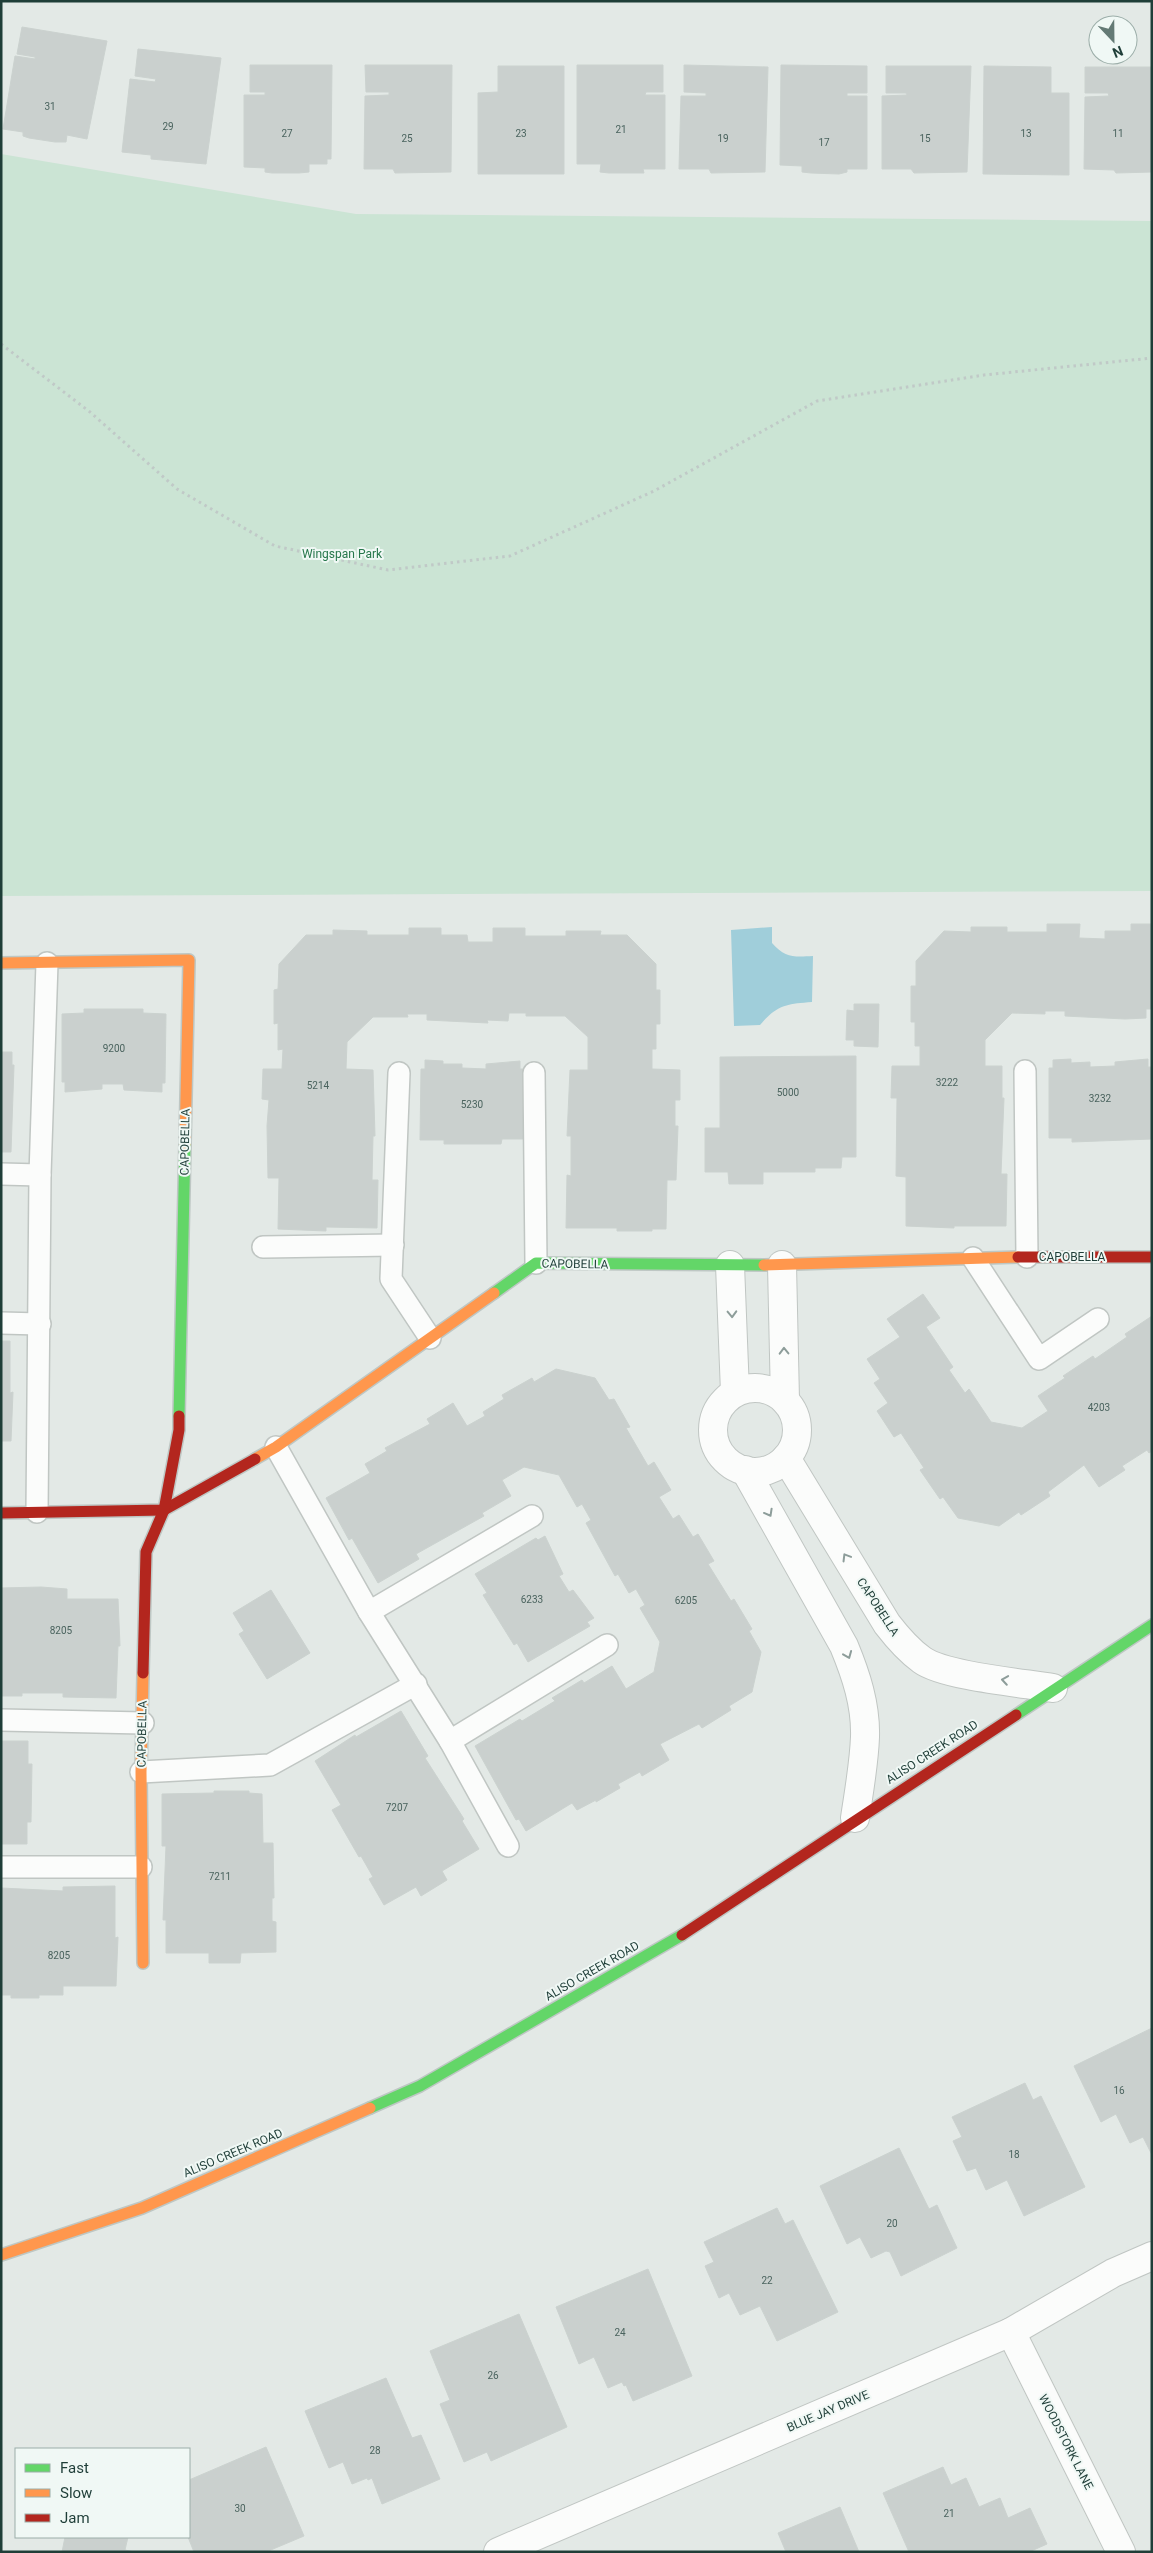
<svg xmlns="http://www.w3.org/2000/svg" width="1153" height="2553" font-family="Roboto,sans-serif">
	<style>
		.green { fill: #cbe4d4 }
		.water { fill: #a0ceda }
		.building { fill: #cad0ce; stroke: #cbd2cf }
		.lines { fill: none; stroke-linecap: round; stroke-linejoin: round }
		.lane-casing { stroke: #c0c6c3; stroke-width: 24 }
		.street-casing { stroke: #c0c6c3; stroke-width: 30 }
		.fast-casing { stroke: #bec7c4; stroke-width: 14 }
		.slow-casing { stroke: #bec7c4; stroke-width: 14 }
		.jam-casing { stroke: #bec7c4; stroke-width: 14 }
		.path { stroke: #c0c9c7; stroke-width: 3; stroke-dasharray: 2.5 4; stroke-linecap: butt }
		.lane { stroke: #fbfcfb; stroke-width: 21 }
		.street { stroke: #fbfcfb; stroke-width: 28 }
		.fast { stroke: #63d668; stroke-width: 11 }
		.slow { stroke: #ff974d; stroke-width: 11 }
		.jam { stroke: #b3261e; stroke-width: 11 }
		.oneway { stroke: #8d9d9a }
		.labels { text-anchor: middle; dominant-baseline: central; stroke-width: 4; stroke-linejoin: round; paint-order: stroke }
		.number-label { font-size: 10px; fill: #4a635e }
		.park-label { font-size: 12px; fill: #27774c; stroke: #f0f8f5 }
		.street-label { font-size: 12px; fill: #1f3e38; stroke: #f0f8f5 }
	</style>
	<rect width="100%" height="100%" fill="#e3e9e6"/>
	<path class="green" d="M1,154L356,214L1152,221V891L1,896Z"/>
	<path class="water" d="M772,927V943C785,958 794,957 813,956L812,1002C786,1004 777,1005 760,1025L734,1026L731,930Z"/>
	<g class="building">
		<path d="M22,27L107,41L87,139L67,135L66,142H55L29,138L23,136V132L3,129L15,56L35,59V57L17,54Z"/>
		<path d="M138,49L221,58L206,164L151,159V155L122,152L130,79L155,82L156,79L135,76Z"/>
		<path d="M250,65H332L331,159H327V164H309V172L299,173H272L265,172V168L244,167V95H265V92H250Z"/>
		<path d="M365,65H452L451,172L395,173L393,169H364L365,96L389,95V92H366Z"/>
		<path d="M577,65H663V92H646L645,95H665V169H643L644,173H609L600,172L601,164H577Z"/>
		<path d="M684,65L768,67L765,172L711,173L709,169H679L681,96H706V93L684,92Z"/>
		<path d="M781,65L867,66V93H847V96H867V169H847V172L839,174L811,173L802,172V166L780,165Z"/>
		<path d="M498,66H564V174H478V93L498,92Z"/>
		<path d="M886,66H971L967,172L914,173L911,169H882V96L907,95L906,93H886Z"/>
		<path d="M984,66L1051,67V93H1069V175L983,174Z"/>
		<path d="M1085,67H1152V172L1116,173L1114,170L1084,169L1085,97L1109,96L1108,93H1085Z"/>
		<path d="M1047,924H1080L1079,938L1105,939V931H1131V924H1152V1009H1146V1018L1125,1019L1065,1016V1011H1045V1014L1012,1013L985,1040V1066H1002V1098H1004L1001,1174H1007L1006,1226H954V1228L906,1226V1177L896,1176L897,1098H891L892,1066H920V1046H915V1022H911V986H916V961L944,931L971,932V927H1007V932H1047Z"/>
		<path d="M409,928H441V935H467L468,942H493V928H525V936H566V931H601L600,935H627L656,964V990H660V1024H656V1049H652V1069L680,1070V1100H675V1126H678L676,1180H667L666,1229H652V1231H617V1228H566L567,1175L571,1176V1136H567L570,1070H588V1037L565,1016H526V1013H509L508,1021L487,1020L488,1023L427,1020V1014H407L408,1017H373L347,1042L346,1069L373,1070L375,1136H373L372,1180H378L377,1228L326,1227V1231L278,1229L279,1178H268L267,1126L269,1100L262,1099L263,1069H282L283,1049L278,1050V1023L274,1024V990L278,989L279,964L306,935H333V930L367,931V935H409Z"/>
		<path d="M854,1004H879L878,1047L854,1046V1040H846L847,1010L854,1011Z"/>
		<path d="M84,1009H143V1013L166,1014L165,1083H162V1092L124,1090L123,1084H102V1089L65,1092V1082H62V1014L84,1013Z"/>
		<path d="M1,1052H12V1065H14L11,1152H1Z"/>
		<path d="M856,1056V1157H842L841,1168H815V1172H763V1184H729L728,1172H705V1128H720V1057Z"/>
		<path d="M1071,1059V1063L1090,1062V1067L1115,1066V1062L1148,1059V1067H1152V1139L1072,1142V1138H1049V1068H1053V1060Z"/>
		<path d="M425,1060L443,1061V1064H462V1068L486,1069V1064L520,1061V1069H524L523,1139H502L501,1144H444V1140H420L421,1069H425Z"/>
		<path d="M923,1294L940,1318L926,1327L953,1367L949,1370L965,1393L969,1389L991,1422L1022,1428L1048,1411L1038,1396L1065,1378L1063,1376L1093,1356L1095,1359L1127,1337L1125,1334L1152,1316V1451L1149,1453L1147,1450L1122,1466L1125,1470L1099,1487L1084,1465L1048,1492L1050,1496L1021,1515L1019,1512L999,1526L958,1518L943,1497L940,1499L920,1470L924,1468L901,1433L894,1437L877,1411L888,1403L874,1383L880,1379L867,1359L900,1337L887,1319Z"/>
		<path d="M1,1341H10V1393L13,1392L11,1441H1Z"/>
		<path d="M556,1369L595,1378L609,1400L614,1399L630,1427L626,1428L648,1466L654,1462L671,1490L659,1497L673,1519L679,1515L693,1537L698,1534L714,1561L708,1564L731,1601L734,1599L752,1629L749,1631L761,1652L752,1692L729,1706L731,1710L702,1728L699,1724L660,1744L669,1760L642,1776L640,1772L618,1784L620,1788L596,1802V1800L577,1810L572,1803L526,1831L519,1819L516,1820L475,1746L520,1719L522,1721L555,1701L552,1698L582,1680L584,1683L612,1666L626,1689L654,1672L660,1642L640,1608L645,1605L636,1589L629,1593L618,1574L615,1576L586,1523L591,1520L582,1504L577,1507L559,1475L524,1467L502,1480L511,1496L482,1513L484,1516L416,1554L419,1559L378,1583L352,1538L349,1540L326,1498L370,1473L365,1464L387,1451L385,1448L430,1424L427,1419L453,1403L467,1426L485,1416L483,1412L504,1399L502,1395L532,1378L534,1382Z"/>
		<path d="M545,1536L563,1574L559,1576L569,1592L573,1590L594,1618L587,1622L590,1626L528,1662L517,1643L514,1645L483,1595L487,1593L475,1574L536,1538L538,1540Z"/>
		<path d="M41,1587L67,1589V1599H118L120,1646H118L116,1698L63,1697V1693H22V1696H1V1588Z"/>
		<path d="M271,1590L310,1653L267,1679L239,1634L244,1631L233,1613Z"/>
		<path d="M401,1711L428,1756L425,1758L464,1819L462,1821L479,1849L442,1871L447,1880L421,1896L416,1887L384,1905L369,1879L373,1877L361,1856L359,1857L332,1810L341,1805L315,1761L355,1735L356,1737Z"/>
		<path d="M1,1741H28V1764H32L31,1822H27V1844H1Z"/>
		<path d="M214,1791H249V1793L262,1794L263,1843H273L274,1898H272V1921L276,1922V1952L241,1953L240,1963H209V1953H166V1920H163L166,1846H162V1794L214,1793Z"/>
		<path d="M115,1886V1938L118,1937L116,1986H63V1995H39V1998H11V1995H1V1888L63,1891V1887Z"/>
		<path d="M1152,2028V2155L1143,2137L1130,2143L1116,2114L1101,2122L1074,2066Z"/>
		<path d="M1025,2083L1033,2100L1041,2096L1085,2187L1024,2216L1007,2180L986,2190L976,2168L967,2171L953,2141L962,2137L952,2117Z"/>
		<path d="M899,2148L929,2209L937,2205L957,2248L901,2276L890,2252L886,2251L871,2258L860,2237L847,2244L820,2186Z"/>
		<path d="M777,2208L785,2224L793,2220L838,2312L777,2341L760,2306L740,2315L729,2293L719,2298L705,2266L714,2262L704,2242Z"/>
		<path d="M648,2269L692,2376L633,2401L626,2385L624,2386L622,2382L608,2388L594,2357L579,2364L556,2307Z"/>
		<path d="M519,2314L567,2427L491,2461L487,2452L464,2462L440,2404L450,2400L430,2351Z"/>
		<path d="M386,2378L412,2438L421,2435L440,2479L382,2504L372,2478L368,2480L367,2478L352,2484L343,2462L329,2468L305,2411Z"/>
		<path d="M266,2447L304,2536L266,2552H194L188,2537L189,2480Z"/>
		<path d="M943,2467L951,2485L966,2478L979,2507L1000,2498L1008,2518L1030,2508L1047,2544L1029,2552H909L883,2493Z"/>
		<path d="M840,2507L859,2552H786L778,2533Z"/>
		<path d="M65,2537H128L125,2550L134,2552H62Z"/>
	</g>
	<g class="lines">
		<defs>
			<g id="lane">
				<path d="M1025,1071L1027,1257"/>
				<path d="M399,1073L391,1279L430,1338"/>
				<path d="M534,1073L536,1263"/>
				<path d="M1,1174L40,1175"/>
				<path d="M263,1247L393,1245"/>
				<path d="M973,1258L1039,1359L1098,1319"/>
				<path d="M1,1323L40,1324"/>
				<path d="M276,1447L369,1612L450,1741L508,1846"/>
				<path d="M37,1512L40,1175L47,963"/>
				<path d="M369,1612L532,1516"/>
				<path d="M1,1720L143,1723"/>
				<path d="M450,1741L607,1645"/>
				<path d="M141,1772L270,1765L416,1684"/>
				<path d="M1,1867H141"/>
			</g>
			<g id="street">
				<path d="M730,1265L735,1392"/>
				<path d="M782,1265L785,1400"/>
				<circle cx="755" cy="1430" r="42"/>
				<path d="M786,1458L887,1624C897,1637 908,1650 922,1660C944,1676 1023,1683 1053,1688"/>
				<path d="M745,1470L844,1646C856,1675 866,1705 865,1737C864,1764 859,1791 855,1818"/>
				<path d="M1011,2332L1121,2552"/>
				<path d="M498,2552L1011,2332L1113,2273L1152,2256"/>
			</g>
			<g id="fast">
				<path d="M494,1293L536,1263L764,1265"/>
				<path d="M179,1416L185,1144"/>
				<path d="M1016,1715L1152,1625"/>
				<path d="M370,2108L420,2086L682,1935"/>
			</g>
			<g id="slow">
				<path d="M1,963L189,960L185,1144"/>
				<path d="M764,1265L1018,1257"/>
				<path d="M255,1459L276,1447L494,1293"/>
				<path d="M143,1963L141,1772L143,1673"/>
				<path d="M1,2255L142,2208L370,2108"/>
			</g>
			<g id="jam">
				<path d="M1018,1257H1152"/>
				<path d="M1,1513L164,1510L255,1459"/>
				<path d="M143,1673L146,1552L164,1510L179,1430V1416"/>
				<path d="M682,1935L1016,1715"/>
			</g>
		</defs>
		<use href="#lane" class="lane-casing"/>
		<use href="#street" class="street-casing"/>
		<use href="#fast" class="fast-casing"/>
		<use href="#slow" class="slow-casing"/>
		<use href="#jam" class="jam-casing"/>
		<path class="path" d="M1,344L90,412L177,489L275,546L388,570L510,556L654,491L817,401L984,375L1152,358"/>
		<use href="#lane" class="lane"/>
		<use href="#street" class="street"/>
		<use href="#fast" class="fast"/>
		<use href="#slow" class="slow"/>
		<use href="#jam" class="jam"/>
	</g>
	<defs><path id="oneway-chevron" d="M-2-3.5L2.5 0L-2 3.5" fill="none" stroke-width="1.6" stroke-linecap="round" stroke-linejoin="round" transform="scale(1.25)"/></defs>
	<g class="oneway">
		<use href="#oneway-chevron" transform="translate(732 1314) rotate(88)"/>
		<use href="#oneway-chevron" transform="translate(784 1351) rotate(-91)"/>
		<use href="#oneway-chevron" transform="translate(769 1513) rotate(61)"/>
		<use href="#oneway-chevron" transform="translate(846 1557) rotate(-121)"/>
		<use href="#oneway-chevron" transform="translate(848 1655) rotate(68)"/>
		<use href="#oneway-chevron" transform="translate(1005 1680) rotate(-171)"/>
	</g>
	<g class="labels">
		<g class="number-label">
			<text x="50" y="106">31</text>
			<text x="168" y="126">29</text>
			<text x="621" y="129">21</text>
			<text x="287" y="133">27</text>
			<text x="521" y="133">23</text>
			<text x="1026" y="133">13</text>
			<text x="1118" y="133">11</text>
			<text x="407" y="138">25</text>
			<text x="723" y="138">19</text>
			<text x="925" y="138">15</text>
			<text x="824" y="142">17</text>
			<text x="114" y="1048">9200</text>
			<text x="947" y="1082">3222</text>
			<text x="318" y="1085">5214</text>
			<text x="788" y="1092">5000</text>
			<text x="1100" y="1098">3232</text>
			<text x="472" y="1104">5230</text>
			<text x="1099" y="1407">4203</text>
			<text x="532" y="1599">6233</text>
			<text x="686" y="1600">6205</text>
			<text x="61" y="1630">8205</text>
			<text x="397" y="1807">7207</text>
			<text x="220" y="1876">7211</text>
			<text x="59" y="1955">8205</text>
			<text x="1119" y="2090">16</text>
			<text x="1014" y="2154">18</text>
			<text x="892" y="2223">20</text>
			<text x="767" y="2280">22</text>
			<text x="620" y="2332">24</text>
			<text x="493" y="2375">26</text>
			<text x="375" y="2450">28</text>
			<text x="240" y="2508">30</text>
			<text x="949" y="2513">21</text>
		</g>
		<g class="park-label">
			<text x="342" y="554">Wingspan Park</text>
		</g>
		<g class="street-label">
			<text transform="translate(185 1142) rotate(-89)">CAPOBELLA</text>
			<text x="1072" y="1257">CAPOBELLA</text>
			<text transform="translate(575 1264) rotate(1)">CAPOBELLA</text>
			<text transform="translate(878 1607) rotate(57)">CAPOBELLA</text>
			<text transform="translate(142 1734) rotate(-89)">CAPOBELLA</text>
			<text transform="translate(932 1752) rotate(-33)">ALISO CREEK ROAD</text>
			<text transform="translate(592 1971) rotate(-30)">ALISO CREEK ROAD</text>
			<text transform="translate(233 2153) rotate(-23)">ALISO CREEK ROAD</text>
			<text transform="translate(828 2411) rotate(-23)">BLUE JAY DRIVE</text>
			<text transform="translate(1066 2442) rotate(63)">WOODSTORK LANE</text>
		</g>
	</g>
	<rect width="1153" height="2553" fill="none" stroke="#1f3e38" stroke-width="5"/>
	<rect x="15" y="2448" width="175" height="90" fill="#f0f8f5" stroke="#9caea9"/>
	<rect x="25" y="2464" width="25" height="8" fill="#63d668" stroke="#9caea9"/>
	<text x="60" y="2473" font-size="15" fill="#1f3e38">Fast</text>
	<rect x="25" y="2489" width="25" height="8" fill="#ff974d" stroke="#9caea9"/>
	<text x="60" y="2498" font-size="15" fill="#1f3e38">Slow</text>
	<rect x="25" y="2514" width="25" height="8" fill="#b3261e" stroke="#9caea9"/>
	<text x="60" y="2523" font-size="15" fill="#1f3e38">Jam</text>
	<g transform="translate(1113 40) rotate(158)"><circle r="24" fill="#f0f8f5" stroke="#9caea9"/>
	<path d="M0-4L9 19L0 12L-9 19Z" fill="#647a75"/>
	<text y="-8" font-size="14" font-weight="bold" text-anchor="middle" fill="#1f3e38">N</text>
	</g>
</svg>
